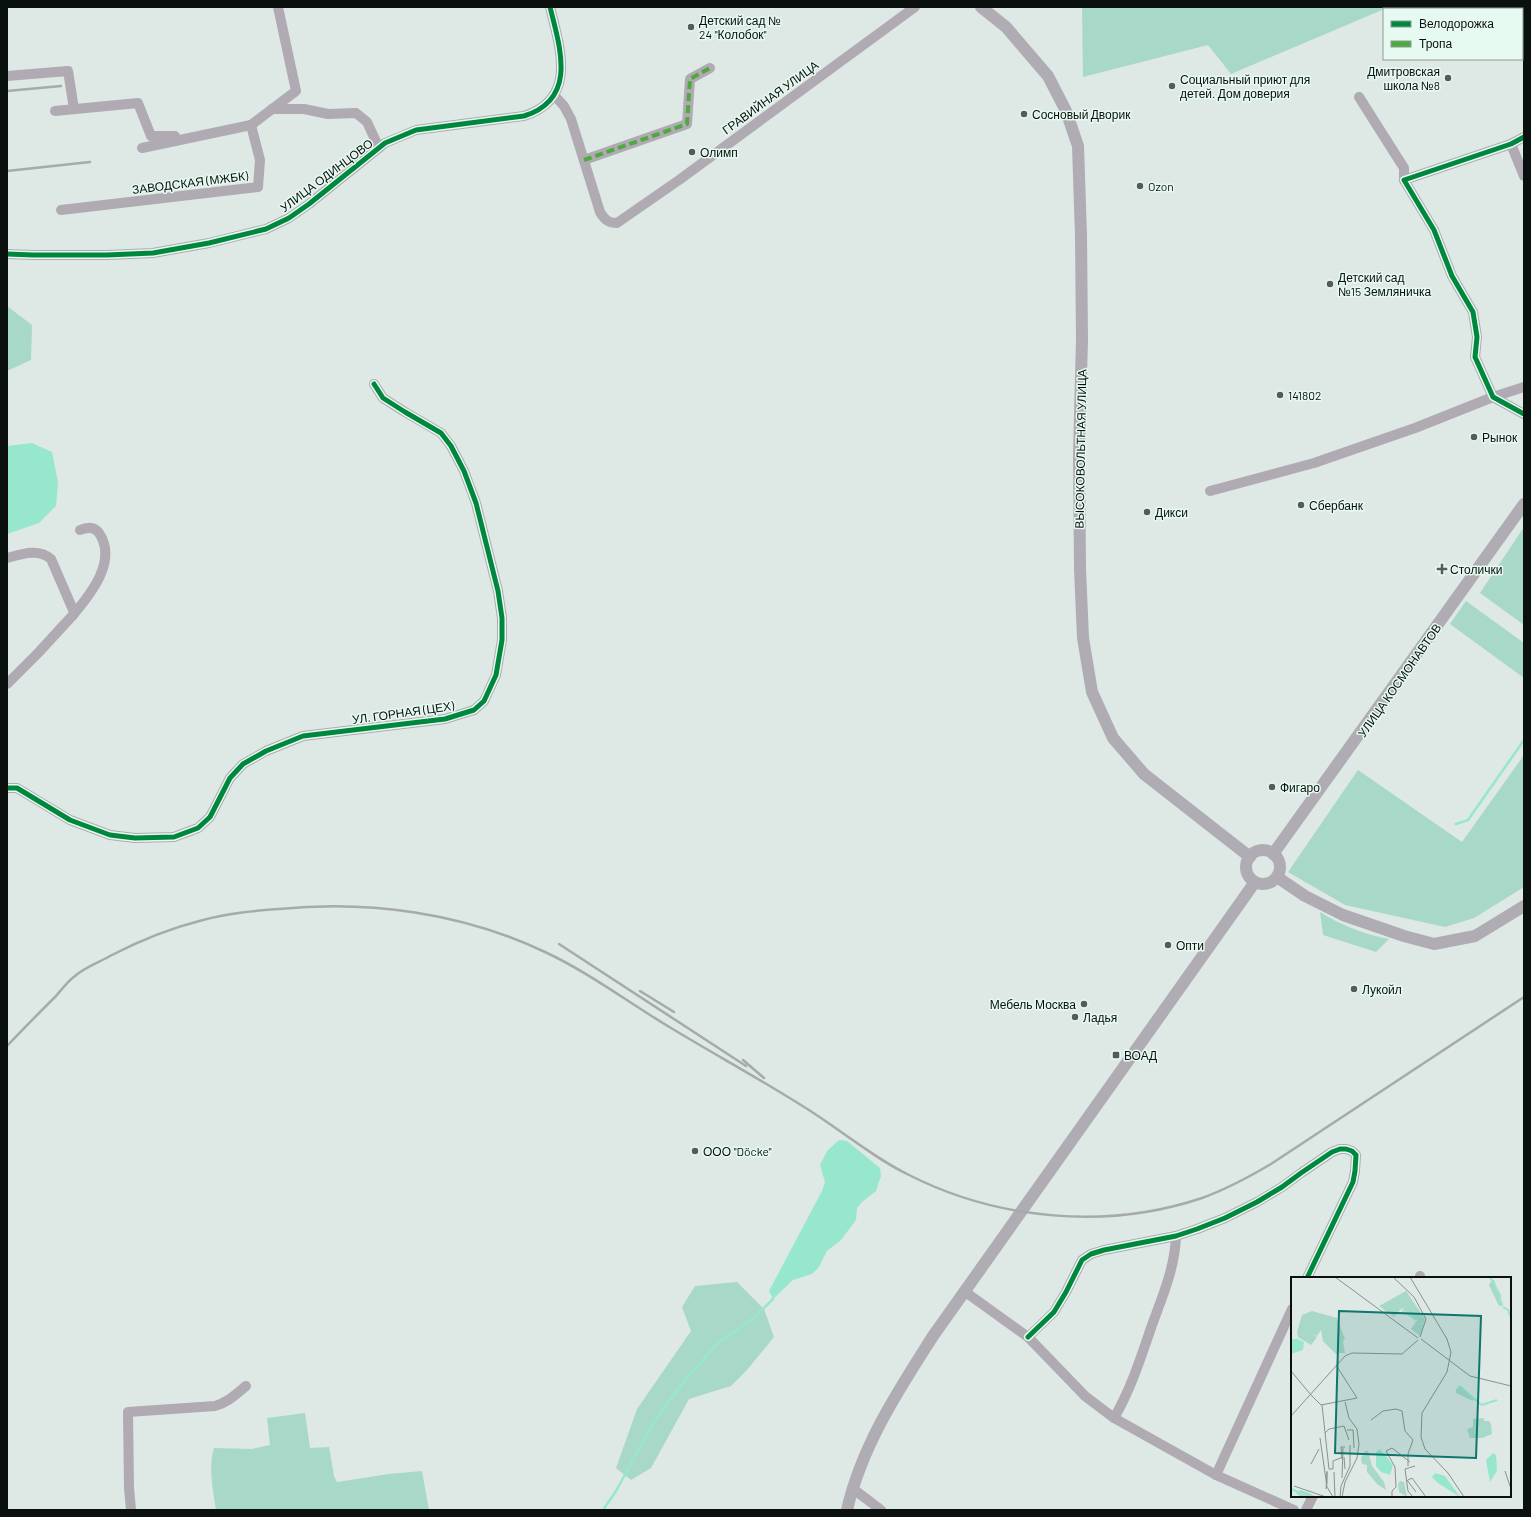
<svg xmlns="http://www.w3.org/2000/svg" width="1531" height="1517" font-family="Barlow,sans-serif">
	<style>
		.green { fill: #a8d9c8 }
		.water { fill: #97e7ce }
		.lines { fill: none; stroke-linecap: round; stroke-linejoin: round }
		.stream { stroke: #97e7ce; stroke-width: 2.5 }
		.minor { stroke: #b0aab2; stroke-width: 10 }
		.major { stroke: #afacb3; stroke-width: 12 }
		.rail { stroke: #a7aaaa; stroke-width: 2.5 }
		.quiet { stroke: #50a841; stroke-width: 4; stroke-dasharray: 8 4; stroke-linecap: butt }
		.cycleway-casing { stroke: #e7faf2; stroke-width: 8 }
		.cycleway { stroke: #00873e; stroke-width: 5 }
		.poi-dot { fill: #545c58; stroke: #e7faf2; stroke-width: 1.5 }
		.labels { text-anchor: middle; dominant-baseline: central; stroke-width: 3; stroke-linejoin: round; paint-order: stroke }
		.poi-label { font-size: 12px; fill: #09100d; stroke: #e7faf2; text-anchor: start }
		.street-label { font-size: 12px; fill: #09100d; stroke: #e7faf2 }
		.inset-river { fill: none; stroke: #97e7ce; stroke-width: 2 }
		.inset-road { fill: none; stroke: #89928e; stroke-width: 1 }
		.view { fill: #0f766e; fill-opacity: 0.15; stroke: #0f766e; stroke-width: 2 }
		.inset-edge { fill: none; stroke: #09100d; stroke-width: 2 }
	</style>
	<rect width="100%" height="100%" fill="#dee8e4"/>
	<g class="green">
		<path d="M1082,7H1389L1231,74L1208,45L1083,77Z"/>
		<path d="M7,306L32,325L31,360L7,371Z"/>
		<path d="M1524,527V625L1480,593Z"/>
		<path d="M1466,601L1524,643V678L1450,624Z"/>
		<path d="M1524,755V887L1474,918L1445,927L1345,905L1288,872L1358,770L1462,842Z"/>
		<path d="M1320,912C1341,925 1366,935 1389,939L1376,952L1323,935Z"/>
		<path d="M737,1282L764,1309L774,1337L747,1370L731,1386L689,1399L651,1468L631,1480L616,1468L637,1409L691,1331L682,1307L695,1286Z"/>
		<path d="M305,1413L310,1448L329,1447L334,1476L337,1482L389,1474L422,1471L429,1510H216C213,1490 208,1467 214,1448L252,1449L270,1445L267,1418Z"/>
	</g>
	<g class="water">
		<path d="M32,443L52,452L58,482L56,506L39,523L7,534V446Z"/>
		<path d="M839,1140L847,1141L880,1168L881,1176L876,1191L862,1202L857,1208L856,1220L841,1240L827,1251L819,1267L812,1274L793,1280L773,1299L769,1291L822,1191L825,1182L820,1165L827,1151Z"/>
	</g>
	<g class="lines">
		<g class="stream">
			<path d="M1456,824L1468,820L1524,740"/>
			<path d="M603,1510L616,1491L655,1420L685,1380L717,1344L756,1316L773,1299"/>
		</g>
		<g class="minor">
			<path d="M7,76L68,71L74,109"/>
			<path d="M554,95L564,106L571,119L600,212C605,220 608,223 617,223L679,180L915,7"/>
			<path d="M1359,97L1404,168V180"/>
			<path d="M272,109H304L328,114L356,113L367,122L379,148"/>
			<path d="M55,111L138,103L151,136H175"/>
			<path d="M1524,137L1511,144L1404,180L1434,230L1452,276L1473,312L1477,337L1475,357L1493,397L1524,414"/>
			<path d="M1511,144L1524,176"/>
			<path d="M142,148L251,125L296,91L278,7"/>
			<path d="M584,160L687,124L690,79L710,68"/>
			<path d="M61,210L258,187L260,160L251,125"/>
			<path d="M7,254L33,255H107L153,253L209,243L266,229L289,218L309,204L385,143L416,130L524,116C578,99 560,48 550,7"/>
			<path d="M1210,491L1314,463L1415,428L1493,397L1524,387"/>
			<path d="M7,558C22,554 38,548 51,559L74,612L73,615L39,652L7,684"/>
			<path d="M73,615C90,595 118,561 99,533C94,526 87,527 80,530"/>
			<path d="M7,788H17L70,820L110,835L135,838L174,837L198,828L210,817L230,778L243,764L266,751L303,736L445,719L474,710L484,701L496,675L502,640V618L498,591L476,503L464,471L451,446L441,433L405,412L383,398L374,384"/>
			<path d="M1420,1278V1276"/>
			<path d="M964,1291L1028,1337L1085,1396L1114,1418L1216,1475L1294,1510"/>
			<path d="M1028,1337L1054,1312L1066,1292L1082,1260L1091,1254L1104,1250L1176,1236L1197,1229L1225,1218L1257,1202L1282,1187L1301,1173L1332,1152L1340,1149H1346L1352,1151L1356,1155L1355,1171L1353,1182L1307,1278"/>
			<path d="M1114,1418C1131,1389 1141,1357 1152,1325C1163,1295 1175,1267 1176,1236"/>
			<path d="M1216,1475L1292,1309"/>
			<path d="M852,1488L881,1510"/>
			<path d="M131,1510L129,1488L128,1412L215,1406C227,1403 236,1394 246,1386"/>
			<path d="M1306,1510L1313,1496"/>
		</g>
		<g class="major">
			<path d="M981,7L1006,27L1048,76L1066,111L1078,146L1081,236L1082,339L1079,454L1080,569L1083,638L1092,692L1113,738L1144,774L1250,857"/>
			<circle cx="1263" cy="867" r="17"/>
			<path d="M1273,854L1524,504"/>
			<path d="M1277,877L1305,896L1343,915L1404,936L1434,944L1475,936L1524,906"/>
			<path d="M847,1510C862,1445 898,1391 933,1336L1255,882"/>
		</g>
		<g class="rail">
			<path d="M7,91L61,86"/>
			<path d="M7,171L90,162"/>
			<path d="M559,944L746,1066"/>
			<path d="M640,991L674,1012"/>
			<path d="M7,1046C23,1029 39,1013 56,996C62,989 68,981 75,976C85,967 100,962 112,955C141,940 171,928 203,920C228,913 254,911 279,909C369,900 463,913 545,952C590,973 629,1003 671,1028C719,1057 769,1084 815,1114C847,1135 876,1159 909,1175C998,1220 1107,1230 1202,1198C1227,1189 1249,1177 1271,1164L1524,997"/>
			<path d="M743,1060L764,1078"/>
		</g>
		<path class="quiet" d="M584,160L687,124L690,79L710,68"/>
		<defs>
			<g id="cycleway">
				<path d="M1524,137L1511,144L1404,180L1434,230L1452,276L1473,312L1477,337L1475,357L1493,397L1524,414"/>
				<path d="M7,254L33,255H107L153,253L209,243L266,229L289,218L309,204L385,143L416,130L524,116C578,99 560,48 550,7"/>
				<path d="M7,788H17L70,820L110,835L135,838L174,837L198,828L210,817L230,778L243,764L266,751L303,736L445,719L474,710L484,701L496,675L502,640V618L498,591L476,503L464,471L451,446L441,433L405,412L383,398L374,384"/>
				<path d="M1028,1337L1054,1312L1066,1292L1082,1260L1091,1254L1104,1250L1176,1236L1197,1229L1225,1218L1257,1202L1282,1187L1301,1173L1332,1152L1340,1149H1346L1352,1151L1356,1155L1355,1171L1353,1182L1307,1278"/>
			</g>
		</defs>
		<use href="#cycleway" class="cycleway-casing"/>
		<use href="#cycleway" class="cycleway"/>
	</g>
	<g class="poi-dot">
		<circle cx="691" cy="27" r="4"/>
		<circle cx="1448" cy="78" r="4"/>
		<circle cx="1172" cy="86" r="4"/>
		<circle cx="1024" cy="114" r="4"/>
		<circle cx="692" cy="152" r="4"/>
		<circle cx="1140" cy="186" r="4"/>
		<circle cx="1330" cy="284" r="4"/>
		<circle cx="1280" cy="395" r="4"/>
		<circle cx="1474" cy="437" r="4"/>
		<circle cx="1301" cy="505" r="4"/>
		<circle cx="1147" cy="512" r="4"/>
		<path d="M1440 563h4v4h4v4h-4v4h-4v-4h-4v-4h4z"/>
		<circle cx="1272" cy="787" r="4"/>
		<circle cx="1168" cy="945" r="4"/>
		<circle cx="1354" cy="989" r="4"/>
		<circle cx="1084" cy="1004" r="4"/>
		<circle cx="1075" cy="1017" r="4"/>
		<rect x="1112" y="1051" width="8" height="8" rx="2"/>
		<circle cx="695" cy="1151" r="4"/>
	</g>
	<g class="labels">
		<g class="poi-label">
			<text x="699" y="20">Детский сад №<tspan x="699" dy="14">24 "Колобок"</tspan></text>
			<text x="1440" y="71" text-anchor="end">Дмитровская<tspan x="1440" dy="14">школа №8</tspan></text>
			<text x="1180" y="79">Социальный приют для<tspan x="1180" dy="14">детей. Дом доверия</tspan></text>
			<text x="1032" y="114">Сосновый Дворик</text>
			<text x="700" y="152">Олимп</text>
			<text x="1148" y="186">Ozon</text>
			<text x="1338" y="277">Детский сад<tspan x="1338" dy="14">№15 Земляничка</tspan></text>
			<text x="1288" y="395">141802</text>
			<text x="1482" y="437">Рынок</text>
			<text x="1309" y="505">Сбербанк</text>
			<text x="1155" y="512">Дикси</text>
			<text x="1450" y="569">Столички</text>
			<text x="1280" y="787">Фигаро</text>
			<text x="1176" y="945">Опти</text>
			<text x="1362" y="989">Лукойл</text>
			<text x="1076" y="1004" text-anchor="end">Мебель Москва</text>
			<text x="1083" y="1017">Ладья</text>
			<text x="1124" y="1055">ВОАД</text>
			<text x="703" y="1151">ООО "Döcke"</text>
		</g>
		<g class="street-label">
			<text transform="translate(770 97) rotate(-36)">ГРАВИЙНАЯ УЛИЦА</text>
			<text transform="translate(326 175) rotate(-37)">УЛИЦА ОДИНЦОВО</text>
			<text transform="translate(190 182) rotate(-7)">ЗАВОДСКАЯ (МЖБК)</text>
			<text transform="translate(1080 449) rotate(-89)">ВЫСОКОВОЛЬТНАЯ УЛИЦА</text>
			<text transform="translate(1399 680) rotate(-55)">УЛИЦА КОСМОНАВТОВ</text>
			<text transform="translate(403 712) rotate(-8)">УЛ. ГОРНАЯ (ЦЕХ)</text>
		</g>
	</g>
	<g transform="translate(1291 1277)">
		<rect width="220" height="220" fill="#dee8e4"/>
		<path d="M197,0L203,3L212,28L208,29L198,8L201,3ZM115,14L134,42L129,59L120,52L126,43L111,31L103,40L88,29ZM21,34L46,41L54,62L52,64L54,76H47L46,78L32,64L30,53L26,59L22,57L26,60L20,68L7,60L6,55L11,38ZM170,109L182,120V124L165,116V112ZM193,141V144H198L200,147L201,157L191,161H179L176,152L182,150V142ZM74,174H77L81,189L93,205L95,213L86,207L76,195V188L71,187L70,181ZM109,204L113,205L116,220L108,215L107,207ZM9,213L18,216L25,220H10L5,216Z" fill="#a8d9c8"/>
		<path d="M0,62H6L13,65L12,73L0,77ZM89,172L102,188L99,198L90,195L85,189V175ZM202,176L205,178L206,194L199,205L195,183ZM144,196L154,199L169,220L147,206L141,200Z" fill="#97e7ce"/>
		<path class="inset-river" d="M199,0L209,18V25L211,29M212,30L217,33L220,41M111,33L125,43M167,109L191,128L206,123M0,212L19,220"/>
		<path class="inset-road" d="M44,0L127,61M102,0L123,20L135,42L129,60M119,0L156,62L160,75L156,95L131,136L130,160L134,172L157,196L173,220M130,62L179,99L220,109M0,94L20,118M20,118L30,128L66,121L45,88M31,128L38,192H42V184L52,180M0,139L54,79L61,76L111,77L127,63M80,143L92,134L105,132L111,134L114,154L122,163L117,177V189M56,153H62L63,171M34,156L38,152L53,149L58,163M29,161L36,210L42,220M53,180L54,192M51,182L50,170H54M20,187L28,172M36,194V207M214,194L220,212M43,195L44,220M51,201L52,171M116,203L125,215M117,203L121,201L135,220M3,209L35,220M35,212L36,195M49,220L50,209L59,189V168M51,220L54,205L66,181L68,167L66,152L58,141L54,125M101,220V214L105,210L104,190L95,174L101,171L119,185M122,220L117,214L114,192L124,189"/>
		<path class="view" d="M48,34L190,39L185,181L44,176Z"/>
		<rect width="220" height="220" class="inset-edge"/>
	</g>
	<rect width="1531" height="1517" fill="none" stroke="#09100d" stroke-width="16"/>
	<rect x="1383" y="8" width="140" height="52" fill="#e7faf2" stroke="#8e9c96"/>
	<rect x="1391" y="21" width="20" height="6" fill="#00873e" stroke="#8e9c96"/>
	<text x="1419" y="28" font-size="12" fill="#09100d">Велодорожка</text>
	<rect x="1391" y="41" width="20" height="6" fill="#50a841" stroke="#8e9c96"/>
	<text x="1419" y="48" font-size="12" fill="#09100d">Тропа</text>
</svg>
